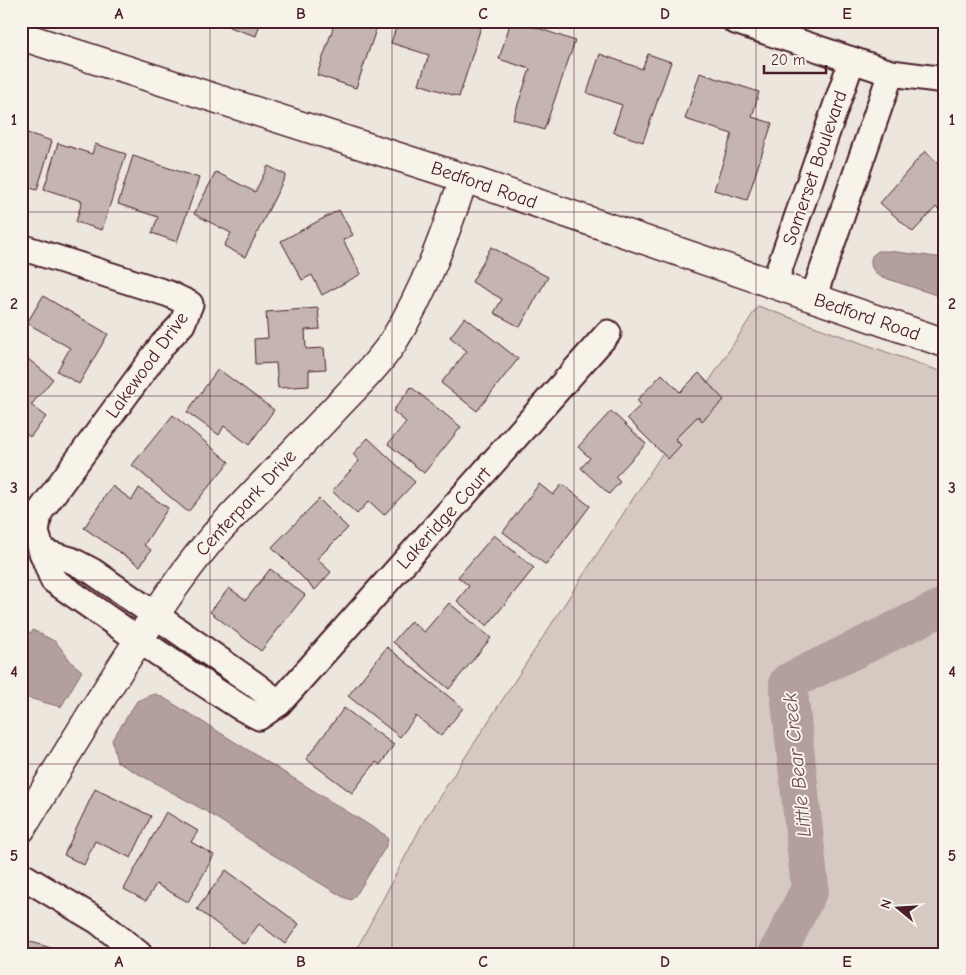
<svg xmlns="http://www.w3.org/2000/svg" width="966" height="975" font-family="'Comic Neue',sans-serif">
	<style>
		.green { fill: #d5c9c2; stroke: #907476 }
		.water { fill: #b39f9d; stroke: #896c6f }
		.lines { fill: none; stroke-linecap: round; stroke-linejoin: round }
		.river { stroke: #b39f9d; stroke-width: 38 }
		.building { fill: #c4b5b0; stroke: #4a1f2b }
		.street-casing { stroke: #4a1f2b; stroke-width: 29 }
		.secondary-casing { stroke: #4a1f2b; stroke-width: 31 }
		.street { stroke: #f7f3e8; stroke-width: 25 }
		.secondary { stroke: #f7f3e8; stroke-width: 28 }
		.grid { fill: none; stroke: #4a1f2b; stroke-width: 1; stroke-opacity: 0.55 }
		.labels { text-anchor: middle; dominant-baseline: central; stroke-width: 4; stroke-linejoin: round; paint-order: stroke }
		.street-label { font-size: 19px; fill: #4a1f2b; stroke: #f7f3e8 }
		.water-label { font-size: 20px; font-style: italic; fill: #6f4c53; stroke: #f7f3e8 }
		.neatline { fill: none; stroke: #4a1f2b; stroke-width: 2 }
		.grid-label { font-size: 16px; text-anchor: middle; font-weight: bold; fill: #4a1f2b }
	</style>
	<rect width="100%" height="100%" fill="#ece6dd"/>
	<filter id="ink" filterUnits="userSpaceOnUse"><feTurbulence type="fractalNoise" baseFrequency=".02" numOctaves="2"/><feDisplacementMap in="SourceGraphic" scale="10" xChannelSelector="R" yChannelSelector="G"/><feConvolveMatrix kernelMatrix="1 2 1 2 8 2 1 2 1" color-interpolation-filters="sRGB"/></filter>
	<g filter="url(#ink)">
		<path class="green" d="M758,306L945,373V951L941,954H354L425,819Z"/>
		<g class="water">
			<path d="M878,251H889L945,258V298L879,276C872,270 869,265 872,256Z"/>
			<path d="M21,624H23L22,628L31,633L33,630L56,642L73,664L82,671L61,707L21,696Z"/>
			<path d="M155,694L164,698L385,835L388,840L385,848L358,892L351,900L343,897L267,851L204,810L117,762L112,740L137,701L148,696Z"/>
		</g>
		<g class="lines">
			<path class="river" d="M777,954L810,888L788,682L945,606"/>
		</g>
		<g class="building">
			<path d="M231,21H261L256,36L229,27Z"/>
			<path d="M334,21H379L356,88L317,75L335,22Z"/>
			<path d="M398,21H472V24L481,27L459,97L419,84L429,55L391,43Z"/>
			<path d="M511,21H518L575,41L544,130L513,119L530,69L499,59Z"/>
			<path d="M600,54L642,69L648,54L671,62L643,142L613,132L622,105L587,93Z"/>
			<path d="M700,73L759,92L752,117L772,123L747,200L714,190L732,134L685,119Z"/>
			<path d="M21,131L52,141L37,190L21,185Z"/>
			<path d="M58,143L92,154L95,144L126,154L102,230L76,222L82,201L44,189Z"/>
			<path d="M925,151L939,164L945,158V215L936,207L913,232L880,203Z"/>
			<path d="M133,156L199,178L177,242L152,233L158,217L118,204Z"/>
			<path d="M268,166L286,175L245,257L224,246L231,233L194,214L216,172L255,192Z"/>
			<path d="M339,210L353,235L343,240L361,274L322,295L312,275L302,280L281,241Z"/>
			<path d="M491,247L548,277L520,327L494,313L502,299L472,282Z"/>
			<path d="M43,296L108,334L79,384L57,371L70,348L27,323Z"/>
			<path d="M318,308L320,329L305,330L306,349L324,348L326,369L309,370V386L278,388L276,363L255,364L254,339L268,338L266,312Z"/>
			<path d="M465,317L518,359L477,411L441,383L467,351L450,337Z"/>
			<path d="M23,355L53,379L31,405L46,417L30,437L21,429V357Z"/>
			<path d="M218,369L274,410L249,445L224,426L219,435L187,412Z"/>
			<path d="M699,373L724,400L702,421L698,416L675,439L681,445L668,459L627,418L641,405L637,400L662,374L680,392Z"/>
			<path d="M411,387L461,427L424,473L388,444L406,422L393,411Z"/>
			<path d="M611,411L646,444L615,477L620,482L609,494L581,468L590,458L578,447Z"/>
			<path d="M173,415L229,462L188,512L132,465Z"/>
			<path d="M368,438L415,482L384,515L369,501L357,514L332,491L359,461L353,454Z"/>
			<path d="M539,484L553,495L562,484L590,506L546,565L503,532Z"/>
			<path d="M112,486L132,500L139,488L168,508L144,545L151,550L140,566L84,528Z"/>
			<path d="M319,499L348,528L317,559L331,572L315,590L272,547Z"/>
			<path d="M494,535L534,568L487,626L457,601L469,586L458,577Z"/>
			<path d="M270,569L305,595L261,651L210,612L229,588L246,600Z"/>
			<path d="M449,603L491,638L449,689L393,642L411,621L424,632Z"/>
			<path d="M387,647L463,708L441,736L416,716L400,737L348,696Z"/>
			<path d="M344,708L394,745L380,765L376,762L352,793L306,759Z"/>
			<path d="M95,789L151,816L131,858L95,841L84,865L64,855Z"/>
			<path d="M166,812L198,831L191,842L214,855L188,902L156,884L146,901L124,889Z"/>
			<path d="M226,870L299,924L285,944L259,924L244,944L197,909Z"/>
			<path d="M21,939L71,954H21Z"/>
		</g>
		<g class="lines">
			<defs>
				<g id="street">
					<path d="M735,21L891,73L945,80"/>
					<path d="M21,247L169,294L190,304L182,324L163,344L39,513L36,532L42,552L53,580L139,640L203,683L240,707L259,717L279,703L608,333"/>
					<path d="M774,284L852,60"/>
					<path d="M813,298L891,73"/>
					<path d="M42,552L71,560L92,571L254,684L279,703"/>
					<path d="M21,875L98,921L139,954"/>
				</g>
				<g id="secondary">
					<path d="M21,36L464,178L945,343"/>
					<path d="M21,829C58,769 94,708 133,649C160,607 187,566 220,529C256,491 292,454 328,416C349,393 376,368 393,342C425,291 445,234 464,178"/>
				</g>
			</defs>
			<use href="#street" class="street-casing"/>
			<use href="#secondary" class="secondary-casing"/>
			<use href="#street" class="street"/>
			<use href="#secondary" class="secondary"/>
		</g>
	</g>
	<path class="grid" d="M210,21V954M392,21V954M574,21V954M756,21V954M21,212H945M21,396H945M21,580H945M21,764H945"/>
	<g class="labels">
		<g class="street-label">
			<text transform="translate(815 168) rotate(-71)">Somerset Boulevard</text>
			<text transform="translate(484 185) rotate(19)">Bedford Road</text>
			<text transform="translate(867 317) rotate(19)">Bedford Road</text>
			<text transform="translate(147 365) rotate(-54)">Lakewood Drive</text>
			<text transform="translate(246 503) rotate(-47)">Centerpark Drive</text>
			<text transform="translate(444 518) rotate(-48)">Lakeridge Court</text>
		</g>
		<g class="water-label">
			<text transform="translate(797 765) rotate(-96)">Little Bear Creek</text>
		</g>
	</g>
	<rect width="966" height="975" fill="none" stroke="#f7f3e8" stroke-width="55"/>
	<g transform="translate(898 908) rotate(288)" stroke="#f7f3e8" stroke-width="4" paint-order="stroke">
	<path d="M0-4L9 19L0 12L-9 19Z" fill="#4a1f2b"/>
	<text y="-8" font-size="14" font-weight="bold" text-anchor="middle" fill="#4a1f2b">N</text>
	</g>
	<path d="M764 65v8h62v-8" fill="none" stroke="#4a1f2b" stroke-width="2.5"/>
	<text x="771" y="65" font-size="15" fill="#4a1f2b" stroke="#f7f3e8" stroke-width="4" paint-order="stroke">20 m</text>
	<rect x="28" y="28" width="910" height="920" class="neatline"/>
	<g class="grid-label">
		<text x="119" y="19">A</text>
		<text x="301" y="19">B</text>
		<text x="483" y="19">C</text>
		<text x="665" y="19">D</text>
		<text x="847" y="19">E</text>
		<text x="14" y="125">1</text>
		<text x="952" y="125">1</text>
		<text x="14" y="309">2</text>
		<text x="952" y="309">2</text>
		<text x="14" y="493">3</text>
		<text x="952" y="493">3</text>
		<text x="14" y="677">4</text>
		<text x="952" y="677">4</text>
		<text x="14" y="861">5</text>
		<text x="952" y="861">5</text>
		<text x="119" y="967">A</text>
		<text x="301" y="967">B</text>
		<text x="483" y="967">C</text>
		<text x="665" y="967">D</text>
		<text x="847" y="967">E</text>
	</g>
</svg>
